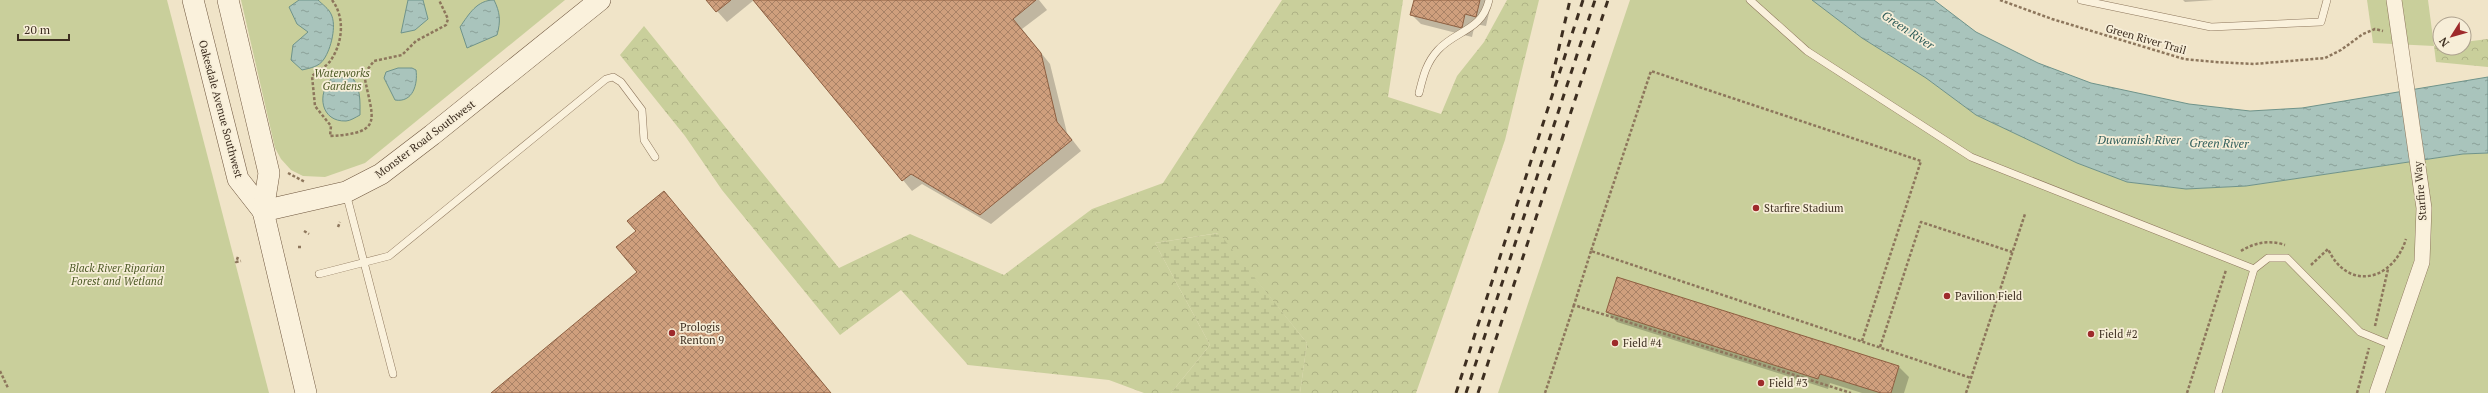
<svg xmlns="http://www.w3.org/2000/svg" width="2488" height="393" font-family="'PT Serif',serif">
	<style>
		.forest { fill: url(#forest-crowns) }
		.wetland { fill: url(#wetland-marsh) }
		.park { fill: #c9cf9b }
		.water { fill: url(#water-ripples); stroke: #6f938a }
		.shadow { fill: #0003 }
		.building { fill: url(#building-cross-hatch); stroke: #8d5f41 }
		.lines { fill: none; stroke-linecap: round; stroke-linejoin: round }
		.lane-casing { stroke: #8d765c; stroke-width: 8 }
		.street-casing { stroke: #8d765c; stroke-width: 16 }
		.secondary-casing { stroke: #6f573f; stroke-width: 22 }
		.path { stroke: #8d765c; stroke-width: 2.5; stroke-dasharray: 3 2; stroke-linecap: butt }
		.lane { stroke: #faf1dc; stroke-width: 7 }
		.street { stroke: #faf1dc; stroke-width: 15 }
		.secondary { stroke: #faf1dc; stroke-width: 21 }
		.rail { stroke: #3d2e20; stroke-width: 3; stroke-dasharray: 7 7; stroke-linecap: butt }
		.poi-dot { fill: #9e2a2b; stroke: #f7eed8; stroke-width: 1.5 }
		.labels { text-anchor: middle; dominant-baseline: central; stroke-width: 3.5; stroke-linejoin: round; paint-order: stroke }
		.street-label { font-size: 11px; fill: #3d2e20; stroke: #f7eed8 }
		.park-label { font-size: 11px; font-style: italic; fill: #4d5a26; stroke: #f7eed8 }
		.poi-label { font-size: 11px; fill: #3d2e20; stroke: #f7eed8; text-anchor: start }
		.water-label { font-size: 12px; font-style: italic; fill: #2f5d5a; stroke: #f7eed8 }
	</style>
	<defs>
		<pattern id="forest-crowns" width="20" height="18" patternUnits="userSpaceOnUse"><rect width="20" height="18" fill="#c9cf9b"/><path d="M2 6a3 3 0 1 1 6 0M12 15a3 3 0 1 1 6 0" fill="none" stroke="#aeb285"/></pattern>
		<pattern id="wetland-marsh" width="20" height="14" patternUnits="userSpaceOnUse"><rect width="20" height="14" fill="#c9cf9b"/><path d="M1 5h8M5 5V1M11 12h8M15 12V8" fill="none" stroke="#aeb285"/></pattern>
		<pattern id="water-ripples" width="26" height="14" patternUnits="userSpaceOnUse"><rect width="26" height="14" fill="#a9c4bc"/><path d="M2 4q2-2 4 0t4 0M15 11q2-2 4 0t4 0" fill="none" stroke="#8ba098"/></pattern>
		<pattern id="building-cross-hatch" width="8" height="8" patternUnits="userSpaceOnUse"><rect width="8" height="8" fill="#cf9f7d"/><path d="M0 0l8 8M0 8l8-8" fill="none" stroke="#a98266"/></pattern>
	</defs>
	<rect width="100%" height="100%" fill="#f0e4c8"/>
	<g class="forest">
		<path d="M1282,0H1403L1388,97L1441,114L1457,76L1484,42L1507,0H1539L1505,140L1416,393H1300L1307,343L1218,233L1155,243L1210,345L1171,393H1144L1109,380L968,365L901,290L840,335L722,190L685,136L620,55L644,26L839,268L910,234L1004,275L1092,209L1163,183Z"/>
		<path d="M2488,39V67L2436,62L2434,46L2440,45V48H2464V42Z"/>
	</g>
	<path class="wetland" d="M1219,233L1307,343L1300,393H1171L1210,345L1155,243Z"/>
	<g class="park">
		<path d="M0,0H167L269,393H0Z"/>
		<path d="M241,0H565L365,163L325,177L303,176L291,170L281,159L275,148Z"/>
		<path d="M1630,0H1812L1862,38L1926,78L1976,115L2077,163L2127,182L2186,189L2246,186L2463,154L2488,153V393H1498Z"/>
		<path d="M2367,0H2428L2434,46L2373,43Z"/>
	</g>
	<g class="water">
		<path d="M299,0H318C322,4 329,9 331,14C337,25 331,49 324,59C319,67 310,68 302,70L291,60L293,45L308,32L297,24L289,7Z"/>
		<path d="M408,0H423L428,19L415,30L401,33Z"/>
		<path d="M494,0C500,12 501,21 497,35L467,48L460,27C469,14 477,0 494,0Z"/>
		<path d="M1812,0H1934L1976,32L2038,63L2091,83L2189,104L2250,111L2302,108L2488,77V153L2463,154L2246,186L2186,189L2127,182L2077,163L1976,115L1926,78L1862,38Z"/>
		<path d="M398,68H412L416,70C418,84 413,103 395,100L384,78L386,72Z"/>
		<path d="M352,77C361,89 360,101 360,115C356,117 350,121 346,121C321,122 316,94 332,78Z"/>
	</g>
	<g class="shadow">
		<path d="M707,0H754L727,22Z"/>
		<path d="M755,0H1039L1047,10L1022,29L1050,64L1067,133L1081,151L991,224L922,184L912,191Z"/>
		<path d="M1415,0H1492L1486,26L1475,24L1472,37L1421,24L1411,14Z"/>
		<path d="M2183,0H2214L2185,2Z"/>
		<path d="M664,192L831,393H492L639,272L637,231Z"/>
		<path d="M1618,278L1899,367L1909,377L1904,393H1862L1830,383L1828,389L1617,322L1607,312Z"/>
	</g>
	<g class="building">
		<path d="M706,0H731L716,12Z"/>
		<path d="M753,0H1036L1013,19L1041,53L1057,122L1072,140L980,215L911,174L902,181Z"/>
		<path d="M1414,0H1480L1476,17L1465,14L1462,28L1410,15Z"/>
		<path d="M664,191L831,393H491L637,272L616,247L636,231L627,221Z"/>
		<path d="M1617,277L1899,366L1891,393H1881L1820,374L1818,379L1606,312Z"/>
	</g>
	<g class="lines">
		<defs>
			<g id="lane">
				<path d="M1750,0L1807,51L1971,157L2254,269"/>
				<path d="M2081,0L2211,27L2321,22L2327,0"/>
				<path d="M1419,93C1423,77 1426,63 1438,50C1456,30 1482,31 1489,0"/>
				<path d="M346,193L393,374"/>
				<path d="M319,274L389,256L606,79L613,77L621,82L642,110L644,140L655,157"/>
				<path d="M2218,393L2254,269L2268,258H2287L2360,332L2394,346"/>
			</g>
			<path id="street" d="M2377,393L2422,262L2424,208L2394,0"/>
			<g id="secondary">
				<path d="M193,0L238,179L263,211"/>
				<path d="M228,0L269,173L263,211L306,393"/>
				<path d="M263,211L346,192L381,174L432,135L600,0"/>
			</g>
		</defs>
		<use href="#lane" class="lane-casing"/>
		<use href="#street" class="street-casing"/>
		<use href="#secondary" class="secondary-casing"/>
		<g class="path">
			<path d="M332,0C345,17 343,42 331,60C327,66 318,71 312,76L315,106L331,126L330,136C386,133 372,119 364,74L374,61L402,55L416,41L446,25L448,19L439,0"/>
			<path d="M2000,0L2052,19L2184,59L2215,62L2254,64L2325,58L2341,50L2363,34L2375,29L2383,31"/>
			<path d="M288,173L305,182"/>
			<path d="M338,227L340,222"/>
			<path d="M304,231L309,234"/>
			<path d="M298,247H303"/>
			<path d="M1591,251L1574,305L1851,393"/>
			<path d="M2241,251C2255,242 2271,240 2285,245"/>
			<path d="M238,257L236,262L241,261"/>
			<path d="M2311,265L2328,249C2348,292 2393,281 2406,239"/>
			<path d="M2375,326L2388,269"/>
			<path d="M1862,341L1921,161L1651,71L1591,251L1971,378"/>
			<path d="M1880,347L1921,222L2012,252"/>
			<path d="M0,371L8,388"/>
			<path d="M1545,393L1574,305"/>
			<path d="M1966,393L2025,214"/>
			<path d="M2187,393L2226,270"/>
			<path d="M2357,393L2369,348"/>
		</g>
		<use href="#lane" class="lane"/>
		<use href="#street" class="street"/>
		<use href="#secondary" class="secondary"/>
		<g class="rail">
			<path d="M1552,78L1570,0"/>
			<path d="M1456,393L1583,0"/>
			<path d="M1466,393L1595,0"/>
			<path d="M1478,393L1608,0"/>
		</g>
	</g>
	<g class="poi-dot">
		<circle cx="1756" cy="208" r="4"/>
		<circle cx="1947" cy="296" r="4"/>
		<circle cx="672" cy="333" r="4"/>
		<circle cx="2091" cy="334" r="4"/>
		<circle cx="1615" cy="343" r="4"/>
		<circle cx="1761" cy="383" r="4"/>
	</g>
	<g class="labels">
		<g class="street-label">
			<text transform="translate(2146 39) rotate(16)">Green River Trail</text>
			<text transform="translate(221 109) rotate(75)">Oakesdale Avenue Southwest</text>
			<text transform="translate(425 139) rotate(-37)">Monster Road Southwest</text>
			<text transform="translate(2420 191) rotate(-95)">Starfire Way</text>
		</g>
		<g class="park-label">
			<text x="342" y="73">Waterworks<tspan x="342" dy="13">Gardens</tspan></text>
			<text x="117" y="268">Black River Riparian<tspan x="117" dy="13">Forest and Wetland</tspan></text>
		</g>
		<g class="poi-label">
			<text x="1764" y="208">Starfire Stadium</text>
			<text x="1955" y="296">Pavilion Field</text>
			<text x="680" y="327">Prologis<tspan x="680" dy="13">Renton 9</tspan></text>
			<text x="2099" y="334">Field #2</text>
			<text x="1623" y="343">Field #4</text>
			<text x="1769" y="383">Field #3</text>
		</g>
		<g class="water-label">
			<text transform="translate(1908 30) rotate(33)">Green River</text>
			<text x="2139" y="139">Duwamish River</text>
			<text transform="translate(2219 143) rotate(1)">Green River</text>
		</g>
	</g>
	<g transform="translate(2452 36) rotate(233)"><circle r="19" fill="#f7eed8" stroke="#ada18e"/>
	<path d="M0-3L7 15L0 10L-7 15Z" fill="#9e2a2b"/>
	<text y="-6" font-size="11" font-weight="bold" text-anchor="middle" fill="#3d2e20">N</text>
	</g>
	<path d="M18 34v6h51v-6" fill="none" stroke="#3d2e20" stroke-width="2"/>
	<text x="24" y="34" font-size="12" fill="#3d2e20" stroke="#f7eed8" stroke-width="3" paint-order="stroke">20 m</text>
</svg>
